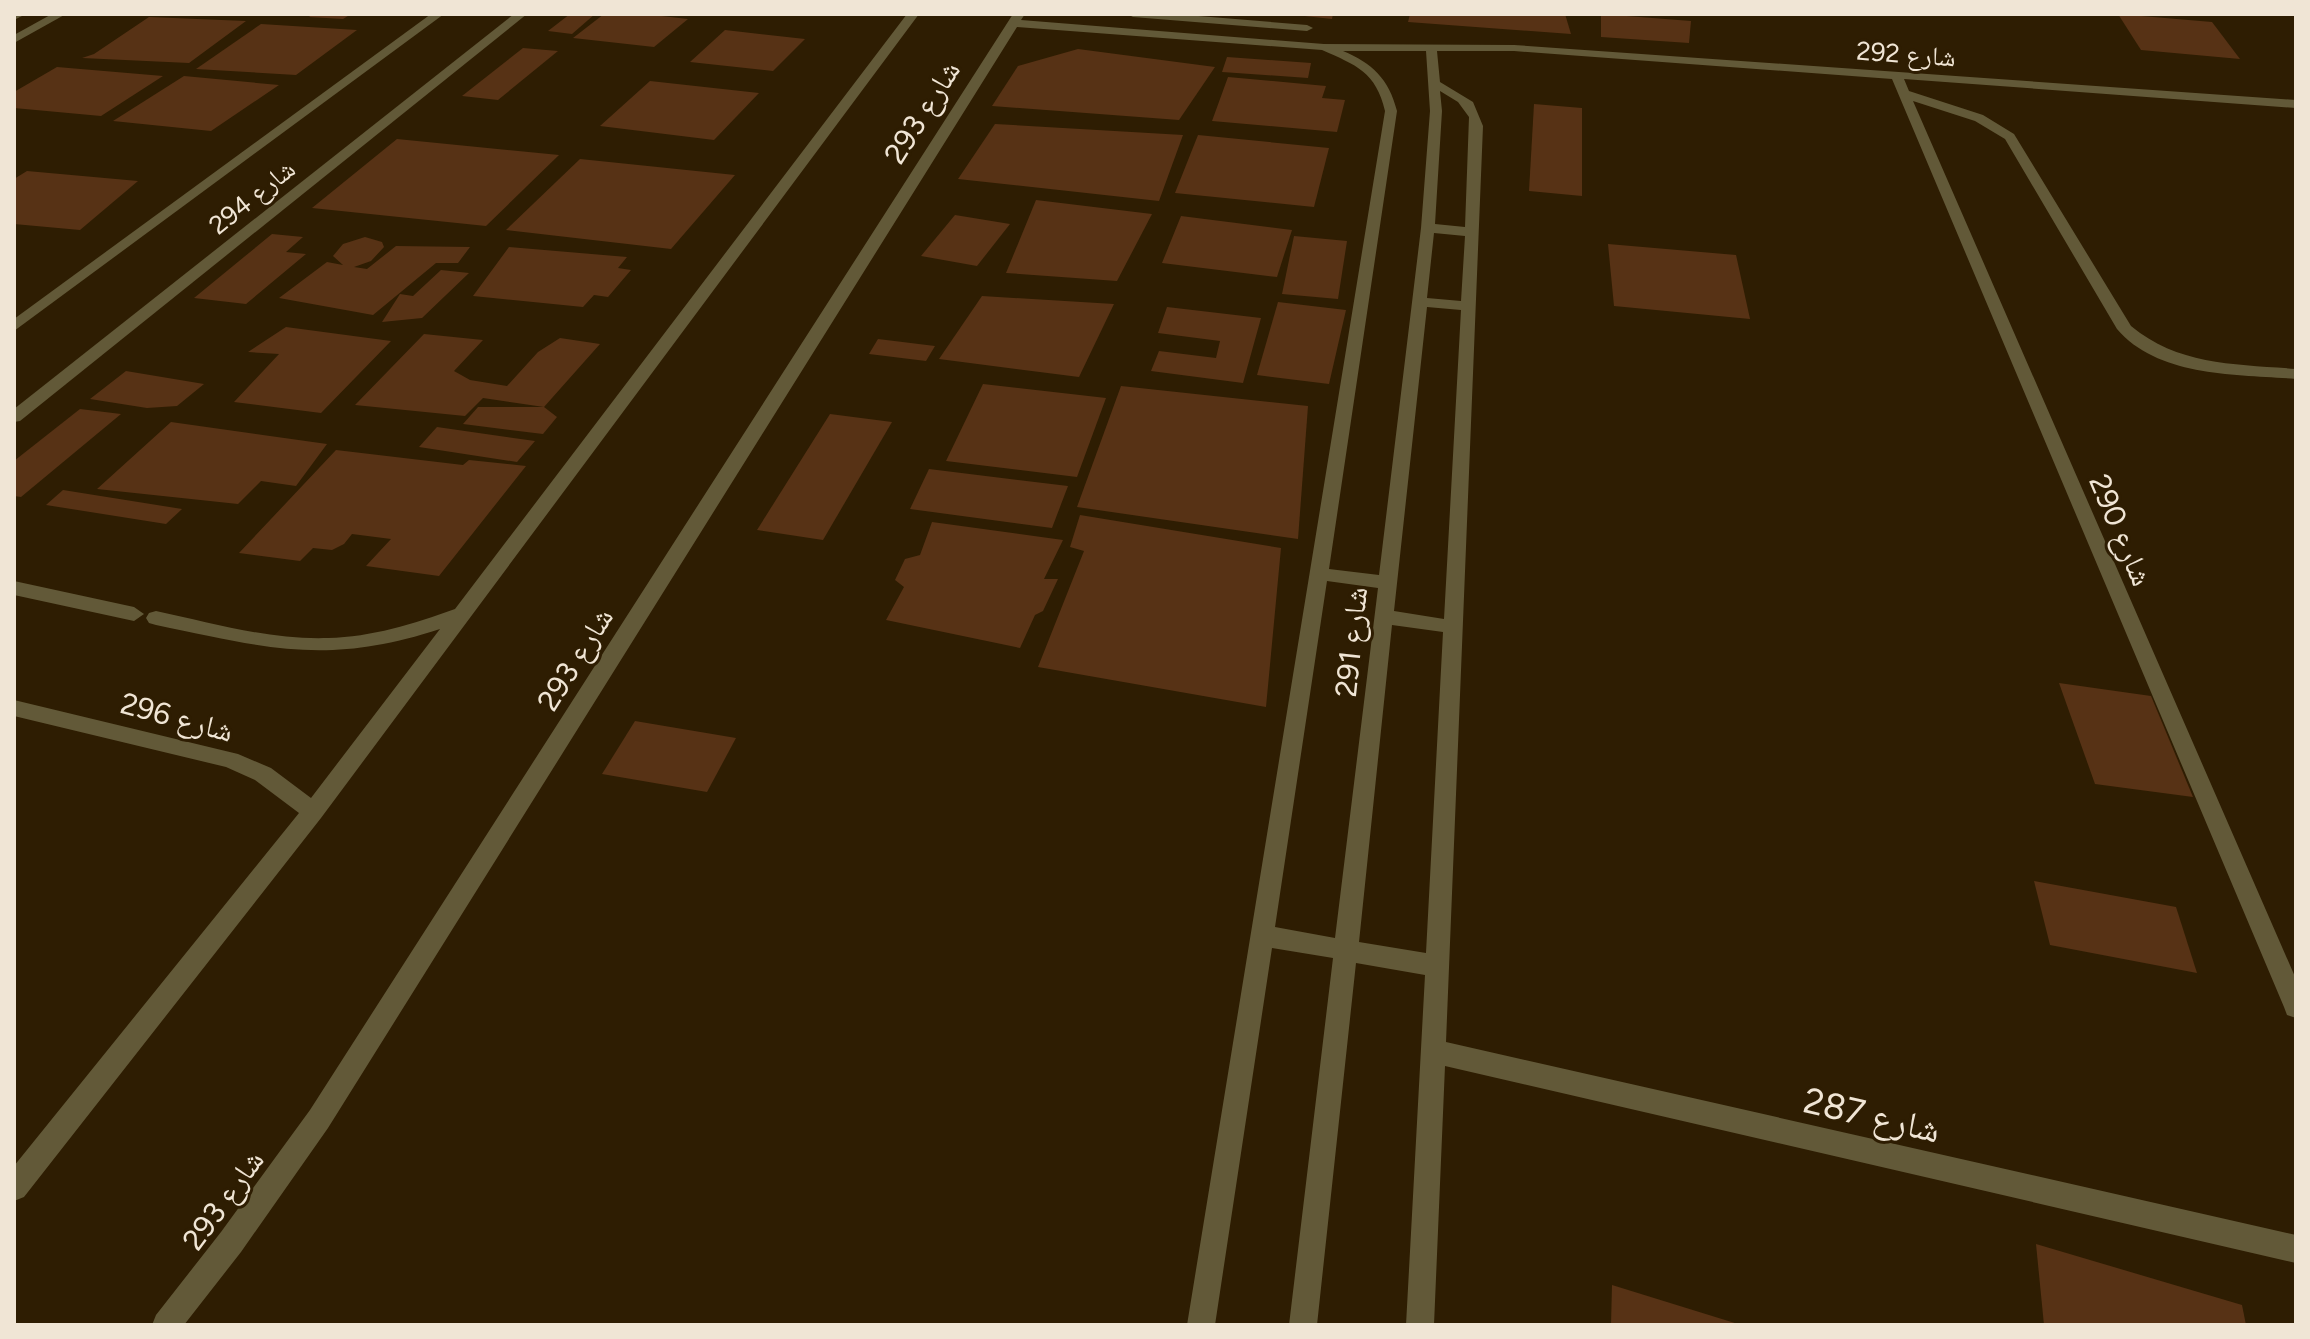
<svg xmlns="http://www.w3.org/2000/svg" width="2310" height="1339" font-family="Figtree,'Noto Naskh Arabic',sans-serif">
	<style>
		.building { fill: #573215 }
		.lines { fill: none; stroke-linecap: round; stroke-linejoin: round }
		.street { fill: #625938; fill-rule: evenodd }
		.labels { text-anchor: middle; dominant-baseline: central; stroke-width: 6; stroke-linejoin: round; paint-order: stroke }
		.far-street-label { font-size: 26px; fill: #f0e5d5; stroke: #2e1d02 }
		.street-label { font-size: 30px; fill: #f0e5d5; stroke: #2e1d02 }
		.near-street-label { font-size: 36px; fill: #f0e5d5; stroke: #2e1d02 }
	</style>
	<rect width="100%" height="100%" fill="#2e1d02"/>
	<g class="building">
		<path d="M313,14H351L343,19L309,17Z"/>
		<path d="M570,14H595L572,34L548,31Z"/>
		<path d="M604,14H644L688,19L654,47L573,38Z"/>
		<path d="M1286,14H1333L1332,19Z"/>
		<path d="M1410,14H1565L1571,34L1408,22Z"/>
		<path d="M1601,14L1691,21L1689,43L1601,37Z"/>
		<path d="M2118,14L2212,22L2240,59L2141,50Z"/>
		<path d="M149,17L246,21L189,63L82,58L94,54Z"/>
		<path d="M261,24L357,30L296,75L196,69Z"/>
		<path d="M725,30L805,39L773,71L690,62Z"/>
		<path d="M523,48L558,51L498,100L462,96Z"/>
		<path d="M1078,49L1215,67L1179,120L992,106L1018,66Z"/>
		<path d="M1227,57L1311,63L1308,78L1222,72Z"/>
		<path d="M57,67L163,76L101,116L14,108V92Z"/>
		<path d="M184,76L279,85L211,131L113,121Z"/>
		<path d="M1228,77L1326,86L1322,98L1345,100L1337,132L1212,121Z"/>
		<path d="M650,81L759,93L714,140L600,126Z"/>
		<path d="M1534,104L1582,108V196L1529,191Z"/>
		<path d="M995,124L1183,135L1159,201L958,179Z"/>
		<path d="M1198,135L1329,148L1314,207L1175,193Z"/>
		<path d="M397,139L559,155L486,226L312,208Z"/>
		<path d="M580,159L735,175L671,249L506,230Z"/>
		<path d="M27,171L138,181L80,230L14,224V179Z"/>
		<path d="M1036,200L1152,214L1117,281L1006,273Z"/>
		<path d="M955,215L1010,224L977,266L921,256Z"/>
		<path d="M1181,216L1292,230L1277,277L1162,263Z"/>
		<path d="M272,234L303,237L286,252L306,254L246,304L194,298Z"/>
		<path d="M1294,236L1347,241L1338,299L1282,294Z"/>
		<path d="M365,237L382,242L384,247L371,261L354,267L367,269L396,246L470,247L458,263H436L373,315L279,298L327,262L343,265L333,256L343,244Z"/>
		<path d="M1608,244L1736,255L1750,319L1614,306Z"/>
		<path d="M509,247L627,257L618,268L631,270L608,297L594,295L583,307L473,296Z"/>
		<path d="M441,270L469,273L422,318L382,322L400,294L413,296Z"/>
		<path d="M982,296L1114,304L1079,377L939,359Z"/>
		<path d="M1278,302L1346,310L1329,384L1257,375Z"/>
		<path d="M1167,307L1261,318L1243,383L1151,371L1159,351L1216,358L1220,341L1158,333Z"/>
		<path d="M286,327L391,341L321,413L234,402L279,354L248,352Z"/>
		<path d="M424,334L483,340L454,371L470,380L507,386L538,352L560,338L600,344L544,407L483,398L465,416L355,405Z"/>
		<path d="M878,339L935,346L926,361L869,354Z"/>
		<path d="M126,371L204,384L177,406L147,408L90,399Z"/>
		<path d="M983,384L1106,398L1077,477L946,461Z"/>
		<path d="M1121,386L1308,406L1298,539L1077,507Z"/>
		<path d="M478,407H544L557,417L543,434L463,424Z"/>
		<path d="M80,409L121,414L21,497L14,496V461Z"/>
		<path d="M830,414L892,422L823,540L757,530Z"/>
		<path d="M171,422L327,444L296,486L261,481L238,504L97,489Z"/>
		<path d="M437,427L535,441L517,462L419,447Z"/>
		<path d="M336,450L463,465L469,460L526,466L439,576L366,566L391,539L352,534L344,544L332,550L313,548L300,561L239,553Z"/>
		<path d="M929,469L1068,486L1052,528L910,509Z"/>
		<path d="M63,490L182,509L166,524L46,505Z"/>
		<path d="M1080,515L1281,548L1266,707L1038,667L1084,551L1070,547Z"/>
		<path d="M932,522L1063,540L1044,579H1058L1043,611L1035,615L1020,648L886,620L904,587L895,580L905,559L920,555Z"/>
		<path d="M2059,683L2151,696L2193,797L2095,784Z"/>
		<path d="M635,721L736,738L707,792L602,774Z"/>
		<path d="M2034,881L2176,907L2197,973L2050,945Z"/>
		<path d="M2036,1244L2242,1305L2246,1325H2044Z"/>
		<path d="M1612,1285L1738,1324V1325H1611Z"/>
	</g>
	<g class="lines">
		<g class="street">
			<path d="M14,14H26L14,20Z"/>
			<path d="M52,14H66L14,43V35Z"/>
			<path d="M431,14H444L14,331V319Z"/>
			<path d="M514,14H527L20,421L14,422V409Z"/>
			<path d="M907,14H919L321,818L24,1197L14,1201V1166L299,813L255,780L226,767L14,716V700L238,754L271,768L311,798L440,629C327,666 267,648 156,625L149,623L146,618L149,613L156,611C212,623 270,640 328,638C372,637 413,624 455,609Z"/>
			<path d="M1013,14H1025L1021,20L1324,44L1514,45L2296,100V108L1904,79L1909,91L1983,115L2014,134L2131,326C2179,366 2237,364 2296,369V379C2238,374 2159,378 2117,329L2005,139L1975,121L1913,101L2296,979V1018L2287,1015L2284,1007L1892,79L1514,51H1437L1440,82L1473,102L1483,126L1446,1042L2296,1235V1263L1445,1066L1434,1325H1406L1425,975L1356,963L1317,1325H1289L1333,958L1272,948L1215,1325H1187L1385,111C1376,72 1356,65 1322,50L1017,27L328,1128L241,1252L184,1325H152L156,1315L221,1232L310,1110ZM1343,51H1426L1430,111L1421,228L1379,575L1329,569L1397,111C1389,79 1372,63 1343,51ZM1440,91L1458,102L1469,117L1465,227L1435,224L1442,111ZM1434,233L1465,236L1461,301L1427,298ZM1427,307L1461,310L1444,619L1394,611ZM1327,581L1378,588L1335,938L1275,927ZM1392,625L1443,632L1426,953L1359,942Z"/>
			<path d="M1127,14H1174L1307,25L1313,28L1307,31L1133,17Z"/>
			<path d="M14,581L134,607L144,614L134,621L14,595Z"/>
		</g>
	</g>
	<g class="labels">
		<g class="far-street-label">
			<text transform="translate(1906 54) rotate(4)">شارع 292</text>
			<text transform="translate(252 197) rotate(-39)">شارع 294</text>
		</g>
		<g class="street-label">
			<text transform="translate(922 112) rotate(-58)">شارع 293</text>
			<text transform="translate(2121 530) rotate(67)">شارع 290</text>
			<text transform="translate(1351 642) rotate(-84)">شارع 291</text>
			<text transform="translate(575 659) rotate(-58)">شارع 293</text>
			<text transform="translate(177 717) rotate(15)">شارع 296</text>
			<text transform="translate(223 1200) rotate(-54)">شارع 293</text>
		</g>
		<g class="near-street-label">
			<text transform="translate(1872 1115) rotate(13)">شارع 287</text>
		</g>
	</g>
	<rect width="2310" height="1339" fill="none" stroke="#f0e5d5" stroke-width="32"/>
</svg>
